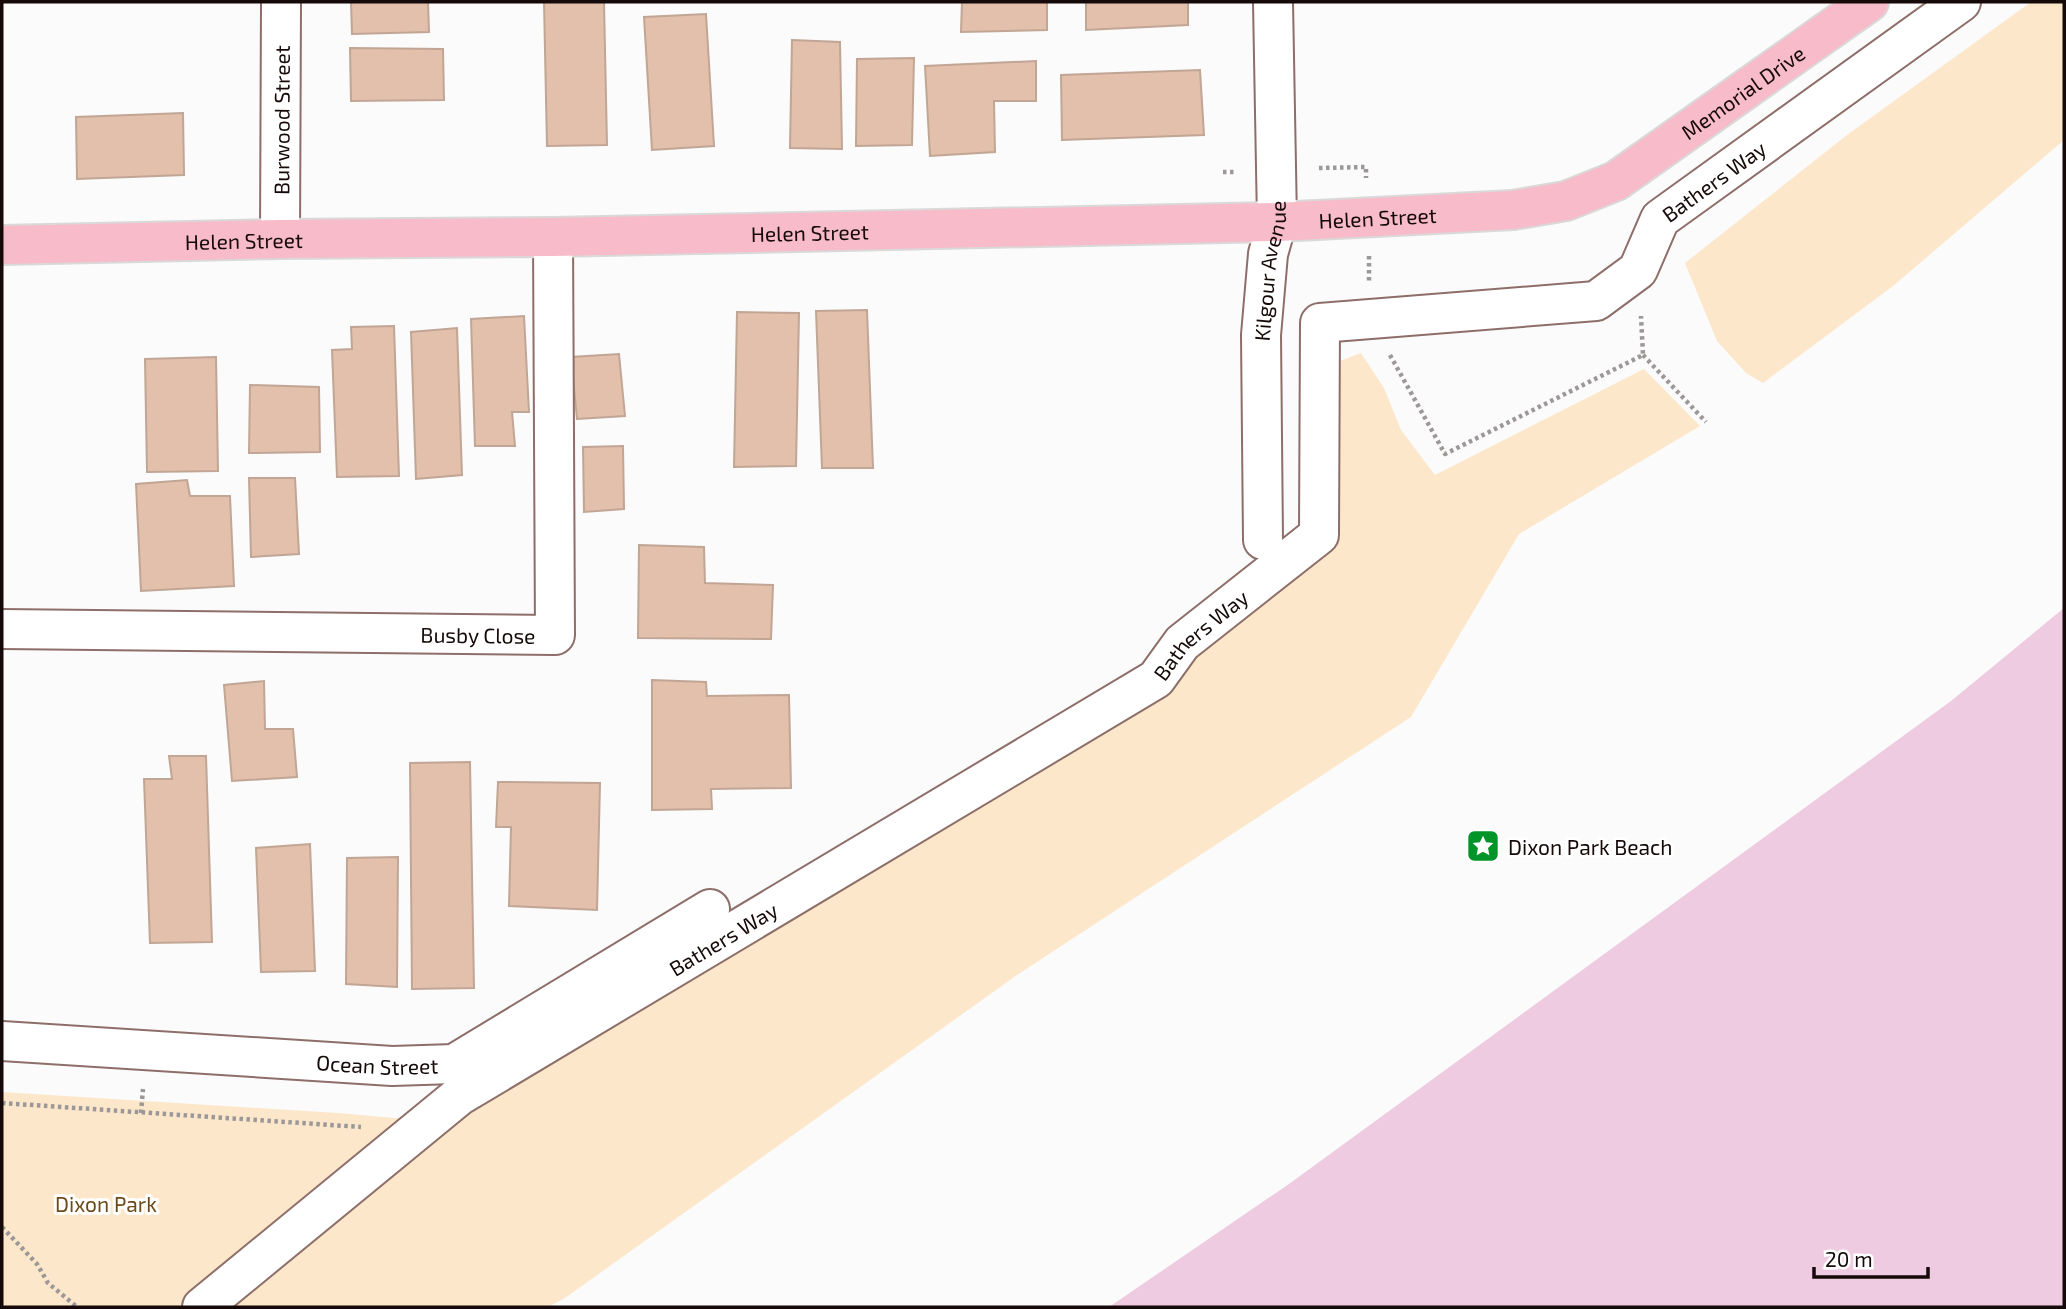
<svg xmlns="http://www.w3.org/2000/svg" width="2066" height="1309" font-family="'Exo 2',sans-serif">
	<style>
		.green { fill: #fce7ca }
		.water { fill: #eecbe0 }
		.building { fill: #e2c0ac; stroke: #c1a595; stroke-width: 2 }
		.lines { fill: none; stroke-linecap: round; stroke-linejoin: round }
		.minor-casing { stroke: #8d6e69; stroke-width: 42 }
		.major-casing { stroke: #dad8d8; stroke-width: 42 }
		.path { stroke: #9d9898; stroke-width: 4.5; stroke-dasharray: 3.5 3.5; stroke-linecap: butt }
		.minor { stroke: #fff; stroke-width: 38 }
		.major { stroke: #f8bbca; stroke-width: 38 }
		.labels { text-anchor: middle; dominant-baseline: central; stroke-width: 6; stroke-linejoin: round; paint-order: stroke }
		.street-label { font-size: 21px; fill: #150a09; stroke: #fff }
		.poi-label { font-size: 21px; fill: #150a09; stroke: #fff; text-anchor: start }
		.park-label { font-size: 21px; fill: #6b4b1a; stroke: #fff }
	</style>
	<rect width="100%" height="100%" fill="#fbfbfb"/>
	<g class="green">
		<path d="M2031,2H2064V140L1893,286L1763,383L1746,373L1717,341L1685,263L1847,135Z"/>
		<path d="M1361,353L1384,388L1401,430L1435,475L1644,369L1700,426L1519,534L1411,717L1017,975L565,1298L548,1307H2V1092L338,1113L452,1123L1191,654L1338,544C1342,483 1331,422 1340,361Z"/>
	</g>
	<path class="water" d="M2064,608V1307H1109L1289,1184L1951,701Z"/>
	<g class="building">
		<path d="M351,2H428L429,32L352,34Z"/>
		<path d="M544,2H604L607,145L547,146Z"/>
		<path d="M962,2H1047V30L961,32Z"/>
		<path d="M1086,2H1188V25L1086,30Z"/>
		<path d="M706,14L714,146L652,150L644,17Z"/>
		<path d="M792,40L840,42L842,149L790,148Z"/>
		<path d="M350,48L443,49L444,100L351,101Z"/>
		<path d="M914,58L912,145L856,146L857,59Z"/>
		<path d="M1036,61V101H994L995,152L930,156L925,66Z"/>
		<path d="M1200,70L1204,135L1062,140L1061,75Z"/>
		<path d="M183,113L184,175L77,179L76,117Z"/>
		<path d="M867,310L873,468H822L816,311Z"/>
		<path d="M737,312L799,313L796,466L734,467Z"/>
		<path d="M524,316L529,412H512L515,446H475L471,319Z"/>
		<path d="M394,326L399,476L337,477L332,350L352,349L351,327Z"/>
		<path d="M457,328L462,475L416,479L411,332Z"/>
		<path d="M619,354L625,416L577,419L571,357Z"/>
		<path d="M216,357L218,471L147,472L145,359Z"/>
		<path d="M250,385L319,387L320,452L249,453Z"/>
		<path d="M623,446L624,509L584,512L583,447Z"/>
		<path d="M249,478H295L299,554L251,557Z"/>
		<path d="M187,480L190,496H230L234,586L141,591L136,484Z"/>
		<path d="M639,545L704,547L705,583L773,585L771,639L638,638Z"/>
		<path d="M652,680L706,682L707,696L789,695L791,788L711,789L712,809L652,810Z"/>
		<path d="M264,681L265,729H293L297,777L232,781L224,685Z"/>
		<path d="M169,756H206L212,942L150,943L144,779H172Z"/>
		<path d="M470,762L474,988L412,989L410,763Z"/>
		<path d="M498,782L600,783L597,910L509,906L511,827H496Z"/>
		<path d="M310,844L315,971L261,972L256,848Z"/>
		<path d="M398,857L397,987L346,984L347,858Z"/>
	</g>
	<g class="lines">
		<defs>
			<g id="minor">
				<path id="s1" d="M280,239L281,2"/>
				<path id="s2" d="M1263,540L1261,335L1268,254L1277,222L1273,2"/>
				<path id="s3" d="M2,629L555,635L553,237"/>
				<path id="s4" d="M2,1041L392,1066L454,1064L710,909"/>
				<path id="s5" d="M202,1307L459,1096L1156,679L1182,643L1319,535L1320,323L1596,301L1638,270L1660,219L1961,2"/>
			</g>
			<g id="major">
				<path id="s6" d="M2,245L280,239L553,237L1277,222L1513,210L1566,201L1616,181L1869,2"/>
			</g>
		</defs>
		<use href="#minor" class="minor-casing"/>
		<use href="#major" class="major-casing"/>
		<g class="path">
			<path d="M1319,168L1366,167V178"/>
			<path d="M1223,172H1237"/>
			<path d="M1369,256V282"/>
			<path d="M1390,355L1445,454L1643,355L1641,316"/>
			<path d="M1643,355L1706,422"/>
			<path d="M2,1103L361,1127"/>
			<path d="M141,1113L143,1089"/>
			<path d="M2,1227L37,1264L48,1283L77,1307"/>
		</g>
		<use href="#minor" class="minor"/>
		<use href="#major" class="major"/>
	</g>
	<defs>
		<symbol id="sight-square" viewBox="-11 -11 22 22"><rect x="-9" y="-9" width="18" height="18" rx="4" fill="#009429" stroke="#fff"/><path d="M0-6L1.8-2.2L6-1.7L2.9 1.2L3.7 5.4L0 3.3L-3.7 5.4L-2.9 1.2L-6-1.7L-1.8-2.2Z" fill="#fff"/></symbol>
	</defs>
	<g fill-rule="evenodd">
		<use href="#sight-square" x="1464" y="827" width="38" height="38"/>
	</g>
	<g class="labels">
		<g class="street-label">
			<text stroke="none"><textPath href="#s6" startOffset="1774">Memorial Drive</textPath></text>
			<text stroke="none"><textPath href="#s1" startOffset="119">Burwood Street</textPath></text>
			<text stroke="none"><textPath href="#s5" startOffset="2026">Bathers Way</textPath></text>
			<text stroke="none"><textPath href="#s6" startOffset="1376">Helen Street</textPath></text>
			<text stroke="none"><textPath href="#s6" startOffset="808">Helen Street</textPath></text>
			<text stroke="none"><textPath href="#s6" startOffset="242">Helen Street</textPath></text>
			<text stroke="none"><textPath href="#s2" startOffset="270">Kilgour Avenue</textPath></text>
			<text stroke="none"><textPath href="#s3" startOffset="476">Busby Close</textPath></text>
			<text stroke="none"><textPath href="#s5" startOffset="1208">Bathers Way</textPath></text>
			<text stroke="none"><textPath href="#s5" startOffset="640">Bathers Way</textPath></text>
			<text stroke="none"><textPath href="#s4" startOffset="376">Ocean Street</textPath></text>
		</g>
		<g class="poi-label">
			<text x="1508" y="846">Dixon Park Beach</text>
		</g>
		<g class="park-label">
			<text x="106" y="1203">Dixon Park</text>
		</g>
	</g>
	<rect width="2066" height="1309" fill="none" stroke="#150a09" stroke-width="7"/>
	<path d="M1814 1267v10h114v-10" fill="none" stroke="#150a09" stroke-width="3.5"/>
	<text x="1825" y="1267" font-size="21" fill="#150a09" stroke="#ffffff" stroke-width="5" paint-order="stroke">20 m</text>
</svg>
